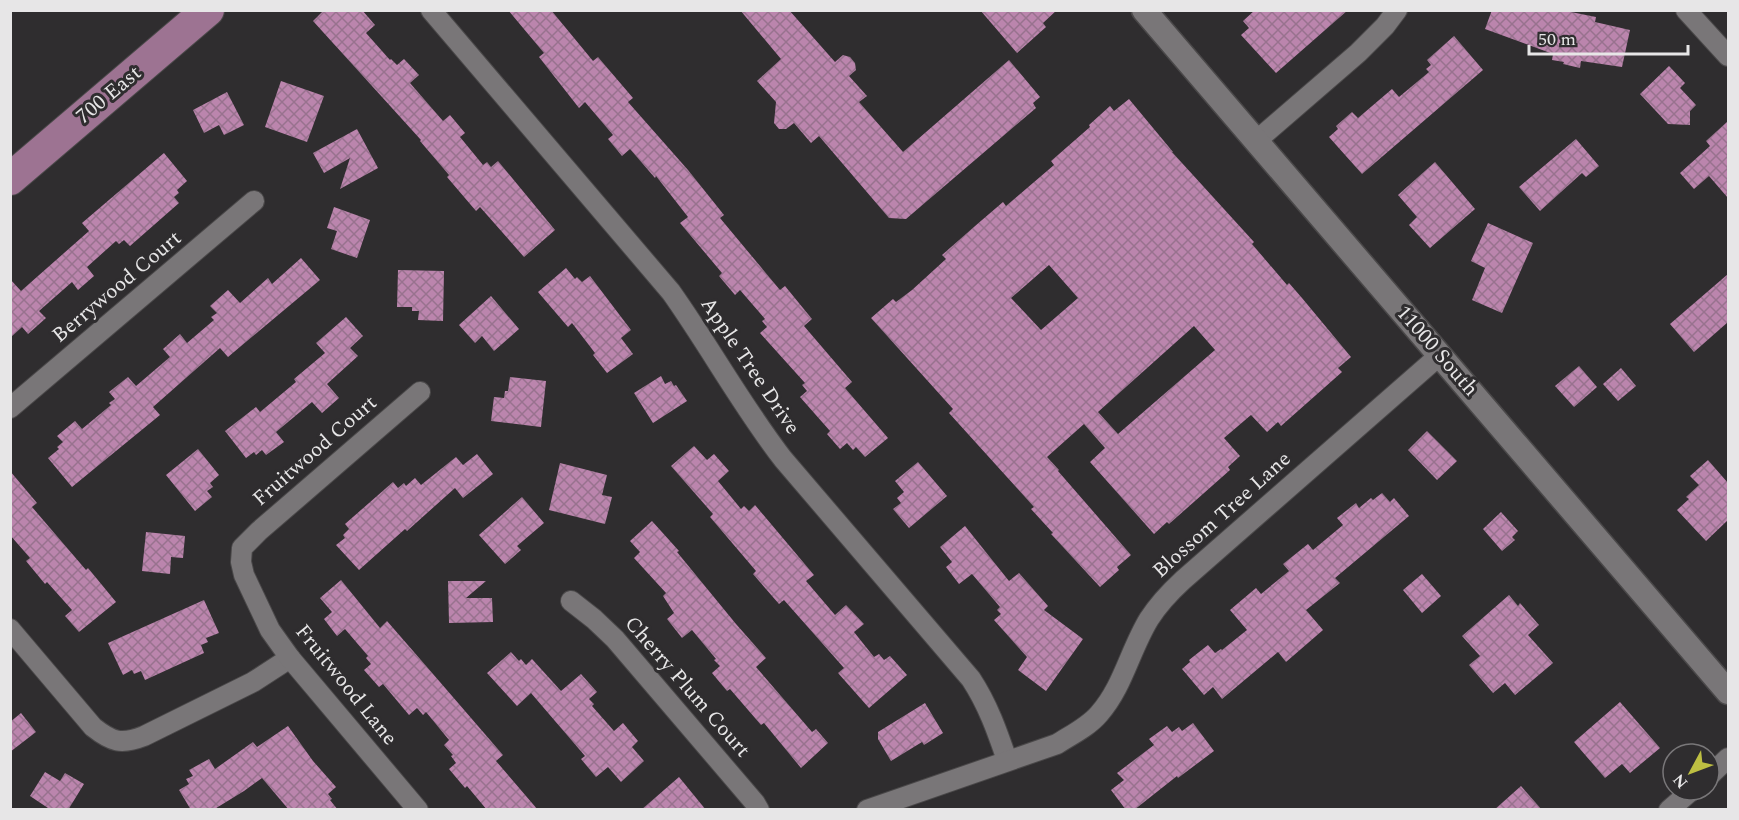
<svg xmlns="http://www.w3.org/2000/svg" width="1739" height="820" font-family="Spectral,serif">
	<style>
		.building { fill: url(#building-cross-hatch); fill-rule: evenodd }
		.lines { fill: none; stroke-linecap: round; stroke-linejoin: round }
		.minor-casing { stroke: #4a4849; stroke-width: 22 }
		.tertiary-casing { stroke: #4a4849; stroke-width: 27 }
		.primary-casing { stroke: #4a4849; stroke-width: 34 }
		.minor { stroke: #797678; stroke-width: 20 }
		.tertiary { stroke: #797678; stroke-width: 24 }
		.primary { stroke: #9d7392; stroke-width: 32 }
		.labels { text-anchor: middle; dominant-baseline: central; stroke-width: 6; stroke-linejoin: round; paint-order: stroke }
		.street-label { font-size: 21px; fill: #e7e6e7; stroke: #2f2d2f }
	</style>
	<defs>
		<pattern id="building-cross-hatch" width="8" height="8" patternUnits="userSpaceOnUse" patternTransform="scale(1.5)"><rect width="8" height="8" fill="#bb85ad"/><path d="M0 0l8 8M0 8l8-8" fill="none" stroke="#98728e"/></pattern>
	</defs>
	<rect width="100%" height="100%" fill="#2f2d2f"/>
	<g class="building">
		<path d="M324,10H362L375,25L366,33L390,60L391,59L397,65L404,59L419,75L410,83L443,121L450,115L465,133L460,137L483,165L487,162L491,167L498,161L555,230L524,257L480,207L476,211L447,177L449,175L420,141L421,140L313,21Z"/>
		<path d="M508,10H551L593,61L598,57L633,98L628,102L688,170L724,215L720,218L780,290L785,286L812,319L804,326L852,382L845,388L888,438L865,457L856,447L853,450L847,443L840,449L827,434L830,431L800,397L807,391L802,385L805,383L760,333L767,327L762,321L765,319L740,290L735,295L719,276L722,273L680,223L688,217L656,176L655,178L630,149L622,156L608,139L613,135L585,102L579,108L539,57L544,53Z"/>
		<path d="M740,10H789L835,62L843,55L850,57L855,63L856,70L849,76L867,96L859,102L903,152L1009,60L1040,97L1033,103L1036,108L906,219L889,218L819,136L811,143L794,123L786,129H779L774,123L776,102L757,81L781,59Z"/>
		<path d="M980,10H1057L1043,23L1046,27L1017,53Z"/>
		<path d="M1255,10H1348L1276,73L1241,35L1249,28L1243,21Z"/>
		<path d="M1492,10H1561L1596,17L1595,22L1630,30L1622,67L1581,61L1580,68L1563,64L1564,62L1552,60L1553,54L1485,29Z"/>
		<path d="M1454,36L1483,70L1362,174L1329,137L1338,129L1336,126L1352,112L1358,118L1392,89L1399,97L1429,72L1426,69L1431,65L1427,60Z"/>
		<path d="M1669,66L1685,83L1680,88L1696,105L1690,111V125L1668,124L1640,94Z"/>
		<path d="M281,81L324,96L307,142L265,127Z"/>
		<path d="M227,92L244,125L224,135L219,125L204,133L193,110Z"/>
		<path d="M1129,99L1173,152H1172L1254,242L1252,244L1287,285L1289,283L1302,298L1351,357L1338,368L1342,372L1281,426L1278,422L1267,432L1251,415L1224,438L1240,456L1228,467L1230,470L1169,524L1167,522L1154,534L1090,462L1105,448L1084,424L1047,457L1059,470L1058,471L1131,555L1117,567L1119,570L1100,587L1051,534L1053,533L1031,509L1034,507L949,413L953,409L871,318L893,299L896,302L912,290L946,259L942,255L975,226L1003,202L1006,206L1054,165L1051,161L1090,127L1089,125L1110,106L1114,111ZM1049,265L1078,298L1041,330L1011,298ZM1194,326L1215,350L1118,434L1098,412Z"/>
		<path d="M1728,121V198L1709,176L1694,189L1680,173L1710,146L1706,141Z"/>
		<path d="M357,129L378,168L340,189L350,158L324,173L313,153Z"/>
		<path d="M1576,139L1599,166L1586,177L1582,173L1540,211L1519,187Z"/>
		<path d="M164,153L187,181L177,190L179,193L174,197L179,203L130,246L124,240L119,244L116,241L87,267L94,276L78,290L72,282L39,311L46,318L28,334L22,327L10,338V279L21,291L89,231L82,223Z"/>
		<path d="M1435,162L1475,209L1430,248L1409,225L1417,217L1398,195Z"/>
		<path d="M334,207L370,220L357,258L331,249L337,231L327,228Z"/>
		<path d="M1488,223L1533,243L1502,313L1472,300L1485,268L1471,261Z"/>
		<path d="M301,258L320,280L228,357L220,348L153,407L160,415L72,487L48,458L59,449L57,447L63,442L57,436L75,421L82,429L111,405L109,403L115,399L109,392L128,377L136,386L170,357L163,349L180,334L187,343L214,320L211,317L217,313L210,306L228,290L240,303L268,278L272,284Z"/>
		<path d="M566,268L575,279L577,277L582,282L590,276L631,330L621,338L633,354L607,373L593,355L595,353L572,323L568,327L538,292Z"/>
		<path d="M398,270L444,271L443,321L418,320L419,311H412V307H397Z"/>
		<path d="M1728,274V322L1694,352L1670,324Z"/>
		<path d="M491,296L519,329L494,351L482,336L475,343L459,325Z"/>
		<path d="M346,317L363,336L350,348L358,356L327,384L339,398L322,413L312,402L276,432L284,442L266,455L262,450L256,455L254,452L246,458L225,431L256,407L260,412L296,382L294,379L325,353L316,343Z"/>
		<path d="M1579,366L1597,387L1574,407L1555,386Z"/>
		<path d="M1621,368L1636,386L1618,401L1603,384Z"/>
		<path d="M661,376L665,384L671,381L674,386L676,385L687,401L653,423L634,393Z"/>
		<path d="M510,377L546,381L541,427L491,421L494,397L504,398L505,391H508Z"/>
		<path d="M1427,431L1457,461L1437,480L1408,450Z"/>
		<path d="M694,446L707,460L714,454L729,471L718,481L741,509L744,506L749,511L755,505L814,575L806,581L835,615L846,605L864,624L854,632L874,657L879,654L884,660L890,656L907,675L869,708L838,673L844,668L784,600L779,604L753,574L756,571L710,517L713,514L671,466Z"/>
		<path d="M198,449L219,475L210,483L213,487L207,491L212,497L195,511L166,475Z"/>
		<path d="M477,454L493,474L463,498L455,488L407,531L405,529L359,570L336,545L345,538L343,535L349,529L345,524L393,482L398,488L404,483L406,486L415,478L421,485L456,457L463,465Z"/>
		<path d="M1708,460L1728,483V520L1706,541L1677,510L1689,499L1686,497L1699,485L1690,476Z"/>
		<path d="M918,462L947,496L909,528L893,509L901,503L897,498L904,492L895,481Z"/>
		<path d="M560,463L607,475L602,495L612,497L605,524L549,510Z"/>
		<path d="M10,471L37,503L32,507L86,570L88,568L116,602L79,632L65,616L72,610L47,582L45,584L26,561L30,558L10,535Z"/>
		<path d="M1382,493L1390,502L1394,498L1409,516L1335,578L1340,583L1306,610L1323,630L1286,662L1278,652L1222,699L1213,687L1204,695L1182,669L1190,662L1189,660L1208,645L1215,653L1221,649L1222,650L1247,630L1230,610L1256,588L1261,594L1289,571L1283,564L1308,544L1313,550L1343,525L1337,518L1356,503L1359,508L1371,498L1373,500Z"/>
		<path d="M522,497L544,523L517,546L521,550L505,564L479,535Z"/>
		<path d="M1501,512L1518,531L1512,537L1515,540L1502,551L1483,529Z"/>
		<path d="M652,521L679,551L677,552L736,624L766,658L756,667L812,732L816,729L828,743L801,768L764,723L761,725L730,689L727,691L712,673L720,666L714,660L716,659L692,630L682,638L667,619L674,613L663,596L666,593L634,558L640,552L630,541Z"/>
		<path d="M965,526L1009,581L1019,573L1048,606L1044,610L1083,639L1046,691L1018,670L1027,657L994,620L1001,614L997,610L1000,607L972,574L959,584L946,567L952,562L940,547Z"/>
		<path d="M146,532L185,536L183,558L171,557L170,574L142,571Z"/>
		<path d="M1422,574L1441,596L1422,613L1403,590Z"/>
		<path d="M341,580L380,628L387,621L427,667L503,755L496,761L538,810H487L467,786L465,788L449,769L456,763L451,756L453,755L444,745L449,740L426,712L423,715L417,708L409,715L383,684L379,687L364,670L371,664L366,658L368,656L345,629L337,636L324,619L332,612L320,598Z"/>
		<path d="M448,581H486L466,598H492L493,622L449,623Z"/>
		<path d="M1509,595L1518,606L1520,603L1539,625L1528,635L1553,663L1515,695L1505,683L1493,693L1469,665L1480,656L1462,636Z"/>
		<path d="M204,600L219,633L206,638L208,642L201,645L204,653L145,680L141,671L134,674L132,670L123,675L108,643Z"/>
		<path d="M511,652L519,661L521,659L526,665L532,659L561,691L581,674L597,692L589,699L594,704L592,706L614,731L623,723L638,741L632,747L644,761L621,782L608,767L596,777L581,759L585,756L531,693L517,706L487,673Z"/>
		<path d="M1620,702L1660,748L1630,773L1622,764L1605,778L1574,742Z"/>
		<path d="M925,703L943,733L924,745L922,742L891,761L878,739V732Z"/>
		<path d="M21,713L36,732L10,752V722Z"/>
		<path d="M1193,723L1214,751L1178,778L1177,776L1134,810H1126L1111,790L1124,780L1117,773L1154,745L1149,739L1167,726L1172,732L1179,727L1182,731Z"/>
		<path d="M288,726L313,761L336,787L328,794L332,799L330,800L338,810H289L262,778L244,791L213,810H191L179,790L189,784L186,779L193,776L189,770L209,759L215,769L253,742L257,747Z"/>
		<path d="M45,772L60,781L65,773L84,784L68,810H51L30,796Z"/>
		<path d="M679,777L706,810H641Z"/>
		<path d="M1521,786L1542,810H1494Z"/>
	</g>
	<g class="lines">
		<defs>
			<g id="minor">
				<path d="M431,10L671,292C710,347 742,406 783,459L971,679C988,705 997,731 1007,760"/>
				<path d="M1686,10L1728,56"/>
				<path d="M1256,141L1358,53L1385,26L1397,10"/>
				<path d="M10,408L254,201"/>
				<path d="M571,601L594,619L615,639L755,803L759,810"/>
				<path d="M10,629L93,727C112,742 121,745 144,736L253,682L290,658"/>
				<path d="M1709,776L1728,758"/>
				<path d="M418,810L290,658L270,630L244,575L241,562L242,548L259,531L420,392"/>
				<path d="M867,810L1057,744C1071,735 1088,727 1099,714C1123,687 1130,650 1149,619C1158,605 1170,592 1183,580L1440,355"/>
				<path d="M1669,810L1692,790"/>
			</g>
			<path id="tertiary" d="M1144,10L1728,692"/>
			<path id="primary" d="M10,179L208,10"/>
		</defs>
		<use href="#minor" class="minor-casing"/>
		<use href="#tertiary" class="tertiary-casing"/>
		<use href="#primary" class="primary-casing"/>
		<use href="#minor" class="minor"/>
		<use href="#tertiary" class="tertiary"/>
		<use href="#primary" class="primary"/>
	</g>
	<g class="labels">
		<g class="street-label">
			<text transform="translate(109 95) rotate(-40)">700 East</text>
			<text transform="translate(117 287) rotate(-40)">Berrywood Court</text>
			<text transform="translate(1437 351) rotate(49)">11000 South</text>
			<text transform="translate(750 366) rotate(56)">Apple Tree Drive</text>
			<text transform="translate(315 451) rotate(-41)">Fruitwood Court</text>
			<text transform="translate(1222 515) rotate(-42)">Blossom Tree Lane</text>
			<text transform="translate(346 685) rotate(51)">Fruitwood Lane</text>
			<text transform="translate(687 687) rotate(49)">Cherry Plum Court</text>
		</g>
	</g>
	<rect width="1739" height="820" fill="none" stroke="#e7e6e7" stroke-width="24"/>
	<g transform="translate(1691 772) rotate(229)"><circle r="28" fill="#2f2d2f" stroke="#797779" stroke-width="1.5"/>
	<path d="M0-4.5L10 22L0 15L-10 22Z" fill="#bebf42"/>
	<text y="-9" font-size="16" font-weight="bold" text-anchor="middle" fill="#e7e6e7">N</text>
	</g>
	<path d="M1529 45v9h159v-9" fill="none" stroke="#e7e6e7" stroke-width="3"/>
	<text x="1538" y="45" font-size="18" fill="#e7e6e7" stroke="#2f2d2f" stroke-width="4.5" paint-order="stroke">50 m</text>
</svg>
